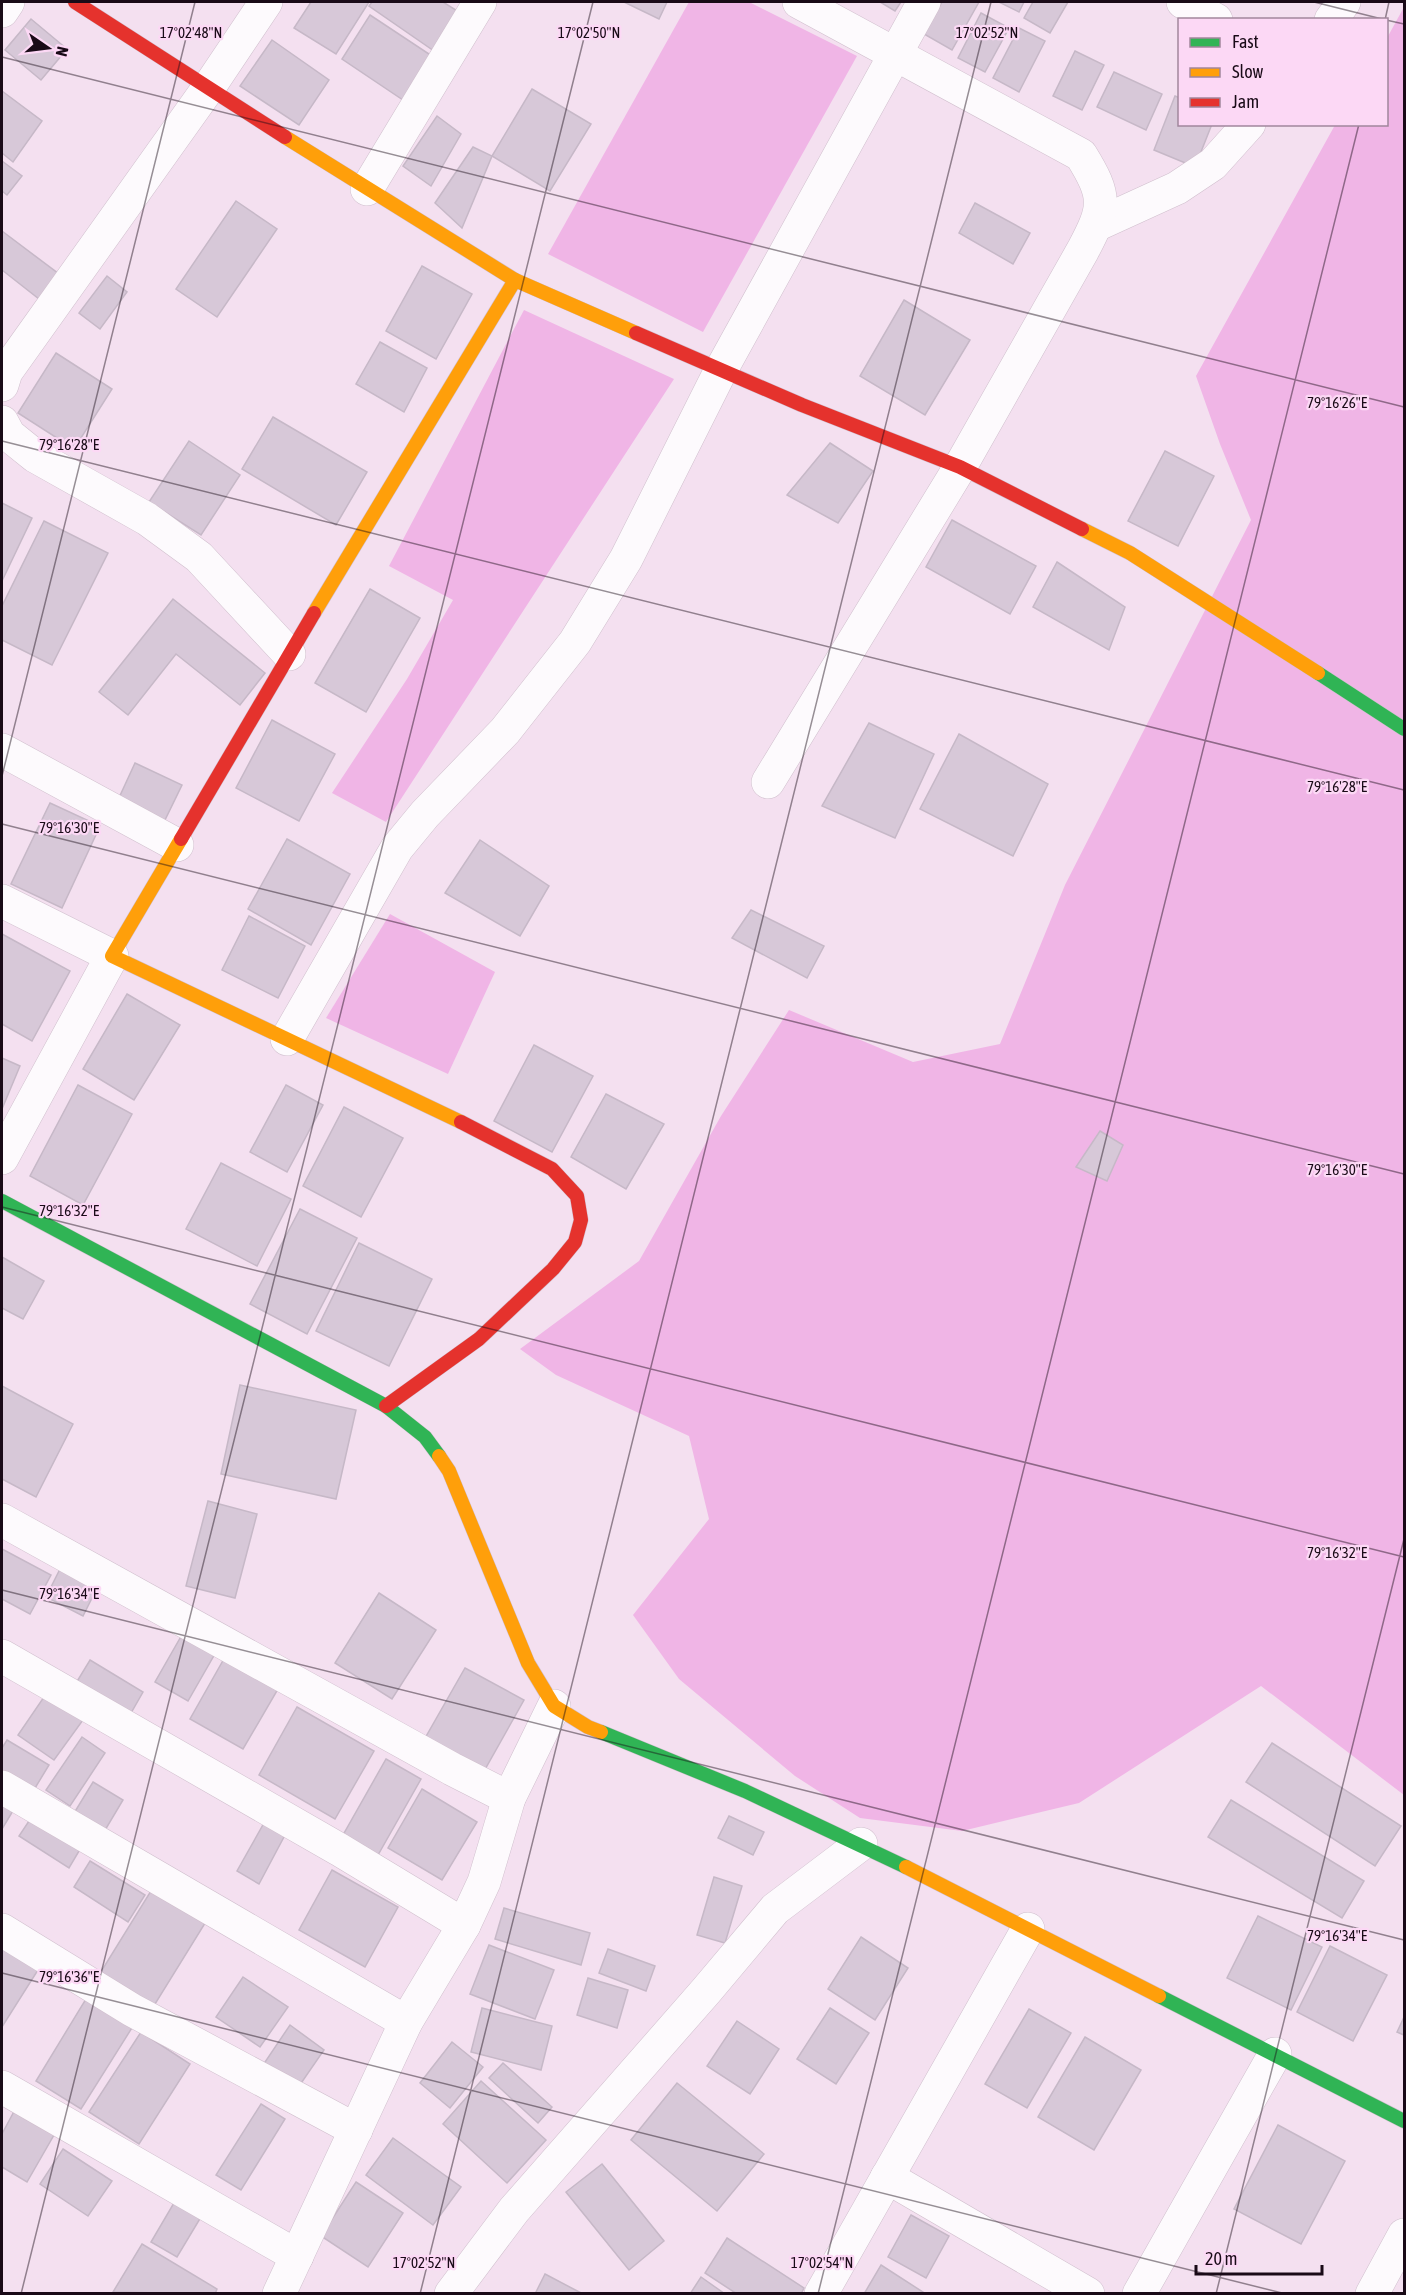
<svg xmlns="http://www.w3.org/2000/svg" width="1406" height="2295" font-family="'Asap Condensed',sans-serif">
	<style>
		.green { fill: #f0b5e6 }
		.building { fill: #d7c8d8; stroke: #c6b8c7; stroke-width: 1.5 }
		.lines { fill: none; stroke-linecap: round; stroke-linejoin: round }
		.street-casing { stroke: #d0bfcd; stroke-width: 34 }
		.fast-casing { stroke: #d0bfcd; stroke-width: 15 }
		.slow-casing { stroke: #d0bfcd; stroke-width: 15 }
		.jam-casing { stroke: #d0bfcd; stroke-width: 15 }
		.street { stroke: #fdfafd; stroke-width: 33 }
		.fast { stroke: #30b455; stroke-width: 14 }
		.slow { stroke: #ff9f0a; stroke-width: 14 }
		.jam { stroke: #e5322d; stroke-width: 14 }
		.ticks { fill: none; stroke: #190a17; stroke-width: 1.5; stroke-opacity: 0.45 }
		.ticks-label { font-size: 15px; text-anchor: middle; fill: #190a17; stroke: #fcd8f5; stroke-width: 4.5; stroke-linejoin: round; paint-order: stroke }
	</style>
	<rect width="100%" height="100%" fill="#f4e0f0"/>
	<g class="green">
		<path d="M689,2H749L857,56L703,332L548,254Z"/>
		<path d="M1404,7V1795L1261,1686L1079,1803L962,1831L860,1818L795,1776L679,1679L633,1615L709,1519L689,1436L556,1375L520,1349L639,1261L721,1116L789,1010L913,1062L1000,1044L1065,885L1251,520L1220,444L1196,376L1335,125L1386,124L1387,38Z"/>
		<path d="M524,310L674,379L386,822L332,793L407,679L453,600L389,566Z"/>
		<path d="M390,914L495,972L448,1074L326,1018Z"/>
	</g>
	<g class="building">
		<path d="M311,2H369L336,54L294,28Z"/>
		<path d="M372,2H443L459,12L434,51L369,6Z"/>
		<path d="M624,2H667L659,19Z"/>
		<path d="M880,2H901L895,11Z"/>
		<path d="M942,2H979L952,50L924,34Z"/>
		<path d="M999,2H1024L1019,12Z"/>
		<path d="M1033,2H1068L1050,33L1024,18Z"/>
		<path d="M981,13L1009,28L985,72L958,58Z"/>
		<path d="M370,15L432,56L403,100L342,59Z"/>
		<path d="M31,19L67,49L41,80L5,50Z"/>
		<path d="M1019,28L1045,41L1019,92L993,78Z"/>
		<path d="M272,40L329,80L299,125L240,86Z"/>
		<path d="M1075,51L1104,65L1082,110L1053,96Z"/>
		<path d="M1114,72L1162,94L1146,130L1097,107Z"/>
		<path d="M532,89L591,124L550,191L492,156Z"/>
		<path d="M2,91L42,121L13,162L2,153Z"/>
		<path d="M1175,96L1180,98V124H1212L1195,167L1154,150Z"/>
		<path d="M437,116L461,134L431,186L403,166Z"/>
		<path d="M473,147L492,156L462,228L435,203Z"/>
		<path d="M2,161L22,176L7,195L2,191Z"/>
		<path d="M236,201L277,229L217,317L176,289Z"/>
		<path d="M975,203L1030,233L1013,264L959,233Z"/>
		<path d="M2,231L59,274L39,299L2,270Z"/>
		<path d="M422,266L472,294L436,359L386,331Z"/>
		<path d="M107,276L127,292L100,329L79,313Z"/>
		<path d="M904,300L970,340L925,415L860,376Z"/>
		<path d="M380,342L427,368L404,412L356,384Z"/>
		<path d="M56,353L112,389L74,449L18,413Z"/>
		<path d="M273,417L367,472L336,525L242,469Z"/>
		<path d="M189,441L240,475L201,535L149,502Z"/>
		<path d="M830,443L873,471L838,523L787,495Z"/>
		<path d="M1165,451L1214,476L1178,546L1128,521Z"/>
		<path d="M2,503L32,518L2,581Z"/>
		<path d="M952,520L1036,566L1010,614L926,567Z"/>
		<path d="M44,521L108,553L52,665L2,640V606Z"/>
		<path d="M1057,562L1125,607L1109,650L1033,607Z"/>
		<path d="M370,589L420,618L366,712L315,683Z"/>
		<path d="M173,599L265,673L240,705L176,654L128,715L99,692Z"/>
		<path d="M272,720L335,754L299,821L236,788Z"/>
		<path d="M869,723L934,754L895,838L822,806Z"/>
		<path d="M959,734L1048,784L1013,856L920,809Z"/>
		<path d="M135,763L182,785L164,822L118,800Z"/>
		<path d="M50,803L100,826L62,908L11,884Z"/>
		<path d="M287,839L350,874L311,945L248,909Z"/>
		<path d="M480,840L549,886L520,936L445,893Z"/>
		<path d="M751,910L824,946L807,978L732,938Z"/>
		<path d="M249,916L305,946L278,998L222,970Z"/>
		<path d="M2,934L70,971L32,1041L2,1024Z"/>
		<path d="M127,994L180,1025L134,1100L83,1069Z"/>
		<path d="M534,1045L593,1076L552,1152L494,1121Z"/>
		<path d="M2,1058L20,1066L2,1109Z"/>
		<path d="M78,1085L132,1114L83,1205L30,1176Z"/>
		<path d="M286,1085L323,1105L287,1172L250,1152Z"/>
		<path d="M606,1094L664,1124L626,1189L571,1157Z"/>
		<path d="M344,1107L403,1138L361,1217L303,1186Z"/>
		<path d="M1100,1131L1123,1145L1107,1181L1076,1167Z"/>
		<path d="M221,1163L291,1199L257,1266L186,1229Z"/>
		<path d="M300,1209L357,1238L307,1334L250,1304Z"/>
		<path d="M359,1243L432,1279L389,1366L316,1331Z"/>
		<path d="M2,1257L44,1281L23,1319L2,1308Z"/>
		<path d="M240,1385L356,1410L336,1499L221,1474Z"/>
		<path d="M2,1386L73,1424L36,1497L2,1479Z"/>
		<path d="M208,1501L257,1514L235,1598L186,1586Z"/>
		<path d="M2,1549L51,1575L30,1614L2,1599Z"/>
		<path d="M60,1569L97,1588L83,1616L46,1597Z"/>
		<path d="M379,1593L436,1630L392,1699L335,1663Z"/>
		<path d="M183,1633L216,1652L188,1701L155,1682Z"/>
		<path d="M225,1657L278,1689L243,1749L190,1719Z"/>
		<path d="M90,1660L143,1692L127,1720L73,1688Z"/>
		<path d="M465,1668L524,1700L483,1773L424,1740Z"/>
		<path d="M46,1694L83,1720L54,1760L18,1735Z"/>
		<path d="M297,1707L374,1751L335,1819L259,1775Z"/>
		<path d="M82,1737L105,1753L70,1806L46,1790Z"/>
		<path d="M7,1740L49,1765L29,1798L2,1782V1748Z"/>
		<path d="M1272,1743L1401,1826L1375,1866L1246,1782Z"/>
		<path d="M386,1759L421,1779L378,1855L343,1835Z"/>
		<path d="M93,1782L123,1800L101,1837L71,1818Z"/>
		<path d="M2,1789L19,1801L2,1829Z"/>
		<path d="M422,1789L477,1822L442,1880L388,1848Z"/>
		<path d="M1231,1800L1364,1881L1342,1918L1208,1837Z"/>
		<path d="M37,1809L85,1841L69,1868L19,1836Z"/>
		<path d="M729,1816L764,1832L753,1855L718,1838Z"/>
		<path d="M264,1823L285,1835L259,1884L237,1871Z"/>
		<path d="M90,1861L145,1895L128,1922L74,1887Z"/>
		<path d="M332,1870L398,1907L365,1967L299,1930Z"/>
		<path d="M714,1877L742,1886L725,1943L697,1935Z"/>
		<path d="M154,1886L207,1920L147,2017L94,1983Z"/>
		<path d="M504,1908L590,1933L581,1965L495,1939Z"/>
		<path d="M1258,1916L1322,1947L1291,2010L1227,1978Z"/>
		<path d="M861,1937L908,1968L875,2020L828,1989Z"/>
		<path d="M489,1945L554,1970L535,2019L470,1994Z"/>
		<path d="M1330,1946L1387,1975L1353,2041L1297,2012Z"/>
		<path d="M2,1947L38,1970L2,2027Z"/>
		<path d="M608,1949L655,1966L646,1991L599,1973Z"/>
		<path d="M243,1977L288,2007L260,2047L216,2017Z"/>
		<path d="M588,1978L628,1990L617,2028L577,2015Z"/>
		<path d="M89,1994L135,2023L81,2109L36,2081Z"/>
		<path d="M482,2008L552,2026L541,2070L471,2052Z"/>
		<path d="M830,2008L869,2033L836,2084L797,2059Z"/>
		<path d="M1029,2009L1071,2033L1027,2108L985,2084Z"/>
		<path d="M1404,2017V2035L1397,2032Z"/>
		<path d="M737,2021L779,2049L750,2094L707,2066Z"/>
		<path d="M290,2025L324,2050L295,2092L261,2068Z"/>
		<path d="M141,2032L190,2064L139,2144L89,2112Z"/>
		<path d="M1085,2037L1141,2070L1094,2150L1038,2117Z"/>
		<path d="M452,2042L483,2067L450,2108L420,2083Z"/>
		<path d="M503,2063L552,2107L538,2123L489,2078Z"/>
		<path d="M481,2081L546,2140L507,2183L443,2124Z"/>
		<path d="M677,2083L764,2154L717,2211L631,2140Z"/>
		<path d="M18,2104L58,2128L27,2182L2,2167V2134Z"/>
		<path d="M261,2104L285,2119L241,2190L216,2175Z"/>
		<path d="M1278,2125L1345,2161L1301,2244L1234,2209Z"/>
		<path d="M393,2138L461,2187L433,2225L366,2175Z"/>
		<path d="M63,2149L112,2181L88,2216L40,2184Z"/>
		<path d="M602,2164L664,2241L629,2270L566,2192Z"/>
		<path d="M356,2182L403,2213L368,2267L321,2236Z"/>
		<path d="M178,2196L204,2212L177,2257L151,2242Z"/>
		<path d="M911,2215L949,2236L926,2278L888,2257Z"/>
		<path d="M727,2238L804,2288L801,2294H737L705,2273Z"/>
		<path d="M142,2244L217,2289L215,2294L113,2292Z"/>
		<path d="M881,2265L926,2294H864Z"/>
		<path d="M545,2274L583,2294H535Z"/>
		<path d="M701,2277L725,2294H690Z"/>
	</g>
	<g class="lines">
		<defs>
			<g id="street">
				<path d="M1183,2L1216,20"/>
				<path d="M2,11L8,2"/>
				<path d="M1331,20L1344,2"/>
				<path d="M367,189L480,2"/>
				<path d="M1096,225L1177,188L1213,164L1249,124"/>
				<path d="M2,385L6,372L209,87L266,2"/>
				<path d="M2,422L9,435L35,456L147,519L199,557L289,654"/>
				<path d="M2,750L177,845"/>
				<path d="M768,782L960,467L1083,250C1106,207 1107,197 1081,155L799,2"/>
				<path d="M2,901L112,956L2,1158"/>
				<path d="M287,1039L397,848L425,814L505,731L575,642L626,559L721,370L924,2"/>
				<path d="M2,1520L452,1769L509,1798"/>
				<path d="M2,1656L340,1850L464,1925"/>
				<path d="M2,1787L406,2022"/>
				<path d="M2,1930L132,2010L356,2130"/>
				<path d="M2,2087L297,2256"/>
				<path d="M887,2177L1088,2294"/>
				<path d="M279,2294L406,2022L464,1925L484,1882L509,1798L554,1706"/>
				<path d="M451,2294L514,2210L706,1991L775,1909L861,1844"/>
				<path d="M821,2294L1028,1929"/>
				<path d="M1139,2294L1275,2054"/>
				<path d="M1372,2294L1404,2235"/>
			</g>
			<g id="fast">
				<path d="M1318,673L1404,729"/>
				<path d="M2,1201L386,1406L425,1437L439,1456"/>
				<path d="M601,1732L745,1791L906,1867"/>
				<path d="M1159,1996L1404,2121"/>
			</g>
			<g id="slow">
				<path d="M285,137L515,280L636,333"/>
				<path d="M1082,529L1130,553L1318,673"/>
				<path d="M314,613L515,280"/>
				<path d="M181,839L112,956L461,1122"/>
				<path d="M439,1456L449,1471L528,1663L554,1706L588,1727L601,1732"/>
				<path d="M906,1867L1159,1996"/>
			</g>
			<g id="jam">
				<path d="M75,2L285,137"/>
				<path d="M636,333L802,405L960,467L1082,529"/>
				<path d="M181,839L314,613"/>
				<path d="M386,1406L479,1339L553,1269L575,1242L581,1220L577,1196L552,1169L461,1122"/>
			</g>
		</defs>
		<use href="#street" class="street-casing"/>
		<use href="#fast" class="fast-casing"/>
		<use href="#slow" class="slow-casing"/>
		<use href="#jam" class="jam-casing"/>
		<use href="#street" class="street"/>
		<use href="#fast" class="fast"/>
		<use href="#slow" class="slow"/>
		<use href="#jam" class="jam"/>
	</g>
	<path class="ticks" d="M1314,2L1386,20M1385,20L1389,2M1386,20L1404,24M2,57L1404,407M2,441L1404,790M2,776L195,2M2,824L1404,1174M2,1207L1404,1557M2,1590L1404,1940M2,1973L1286,2294M21,2294L593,2M420,2294L991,2M818,2294L1359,124M1216,2294L1404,1539"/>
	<g class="ticks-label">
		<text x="191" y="38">17°02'48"N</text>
		<text x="589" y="38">17°02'50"N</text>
		<text x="987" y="38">17°02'52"N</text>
		<text x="1337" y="408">79°16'26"E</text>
		<text x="69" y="450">79°16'28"E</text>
		<text x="1337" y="792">79°16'28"E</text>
		<text x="69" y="833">79°16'30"E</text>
		<text x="1337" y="1175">79°16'30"E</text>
		<text x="69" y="1216">79°16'32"E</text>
		<text x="1337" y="1558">79°16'32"E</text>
		<text x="69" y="1599">79°16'34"E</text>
		<text x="1337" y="1941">79°16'34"E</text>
		<text x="69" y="1982">79°16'36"E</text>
		<text x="424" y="2268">17°02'52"N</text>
		<text x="822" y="2268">17°02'54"N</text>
	</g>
	<rect width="1406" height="2295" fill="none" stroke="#190a17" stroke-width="6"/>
	<rect x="1178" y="18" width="210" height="108" fill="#fcd8f5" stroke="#a1869c" stroke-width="1.5"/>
	<rect x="1190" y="38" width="30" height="9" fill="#30b455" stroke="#a1869c" stroke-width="1.5"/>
	<text x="1232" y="48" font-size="18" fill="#190a17">Fast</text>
	<rect x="1190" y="68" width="30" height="9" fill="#ff9f0a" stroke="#a1869c" stroke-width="1.5"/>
	<text x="1232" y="78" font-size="18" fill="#190a17">Slow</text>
	<rect x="1190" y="98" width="30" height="9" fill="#e5322d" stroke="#a1869c" stroke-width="1.5"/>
	<text x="1232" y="108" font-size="18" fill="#190a17">Jam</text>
	<g transform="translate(48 48) rotate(104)" stroke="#fcd8f5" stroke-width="4.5" paint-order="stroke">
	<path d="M0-4.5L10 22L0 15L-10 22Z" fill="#190a17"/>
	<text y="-9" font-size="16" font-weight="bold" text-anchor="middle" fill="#190a17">N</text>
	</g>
	<path d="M1196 2265v9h126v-9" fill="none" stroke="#190a17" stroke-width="3"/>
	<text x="1205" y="2265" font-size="18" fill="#190a17" stroke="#fcd8f5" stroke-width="4.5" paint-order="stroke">20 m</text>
</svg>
